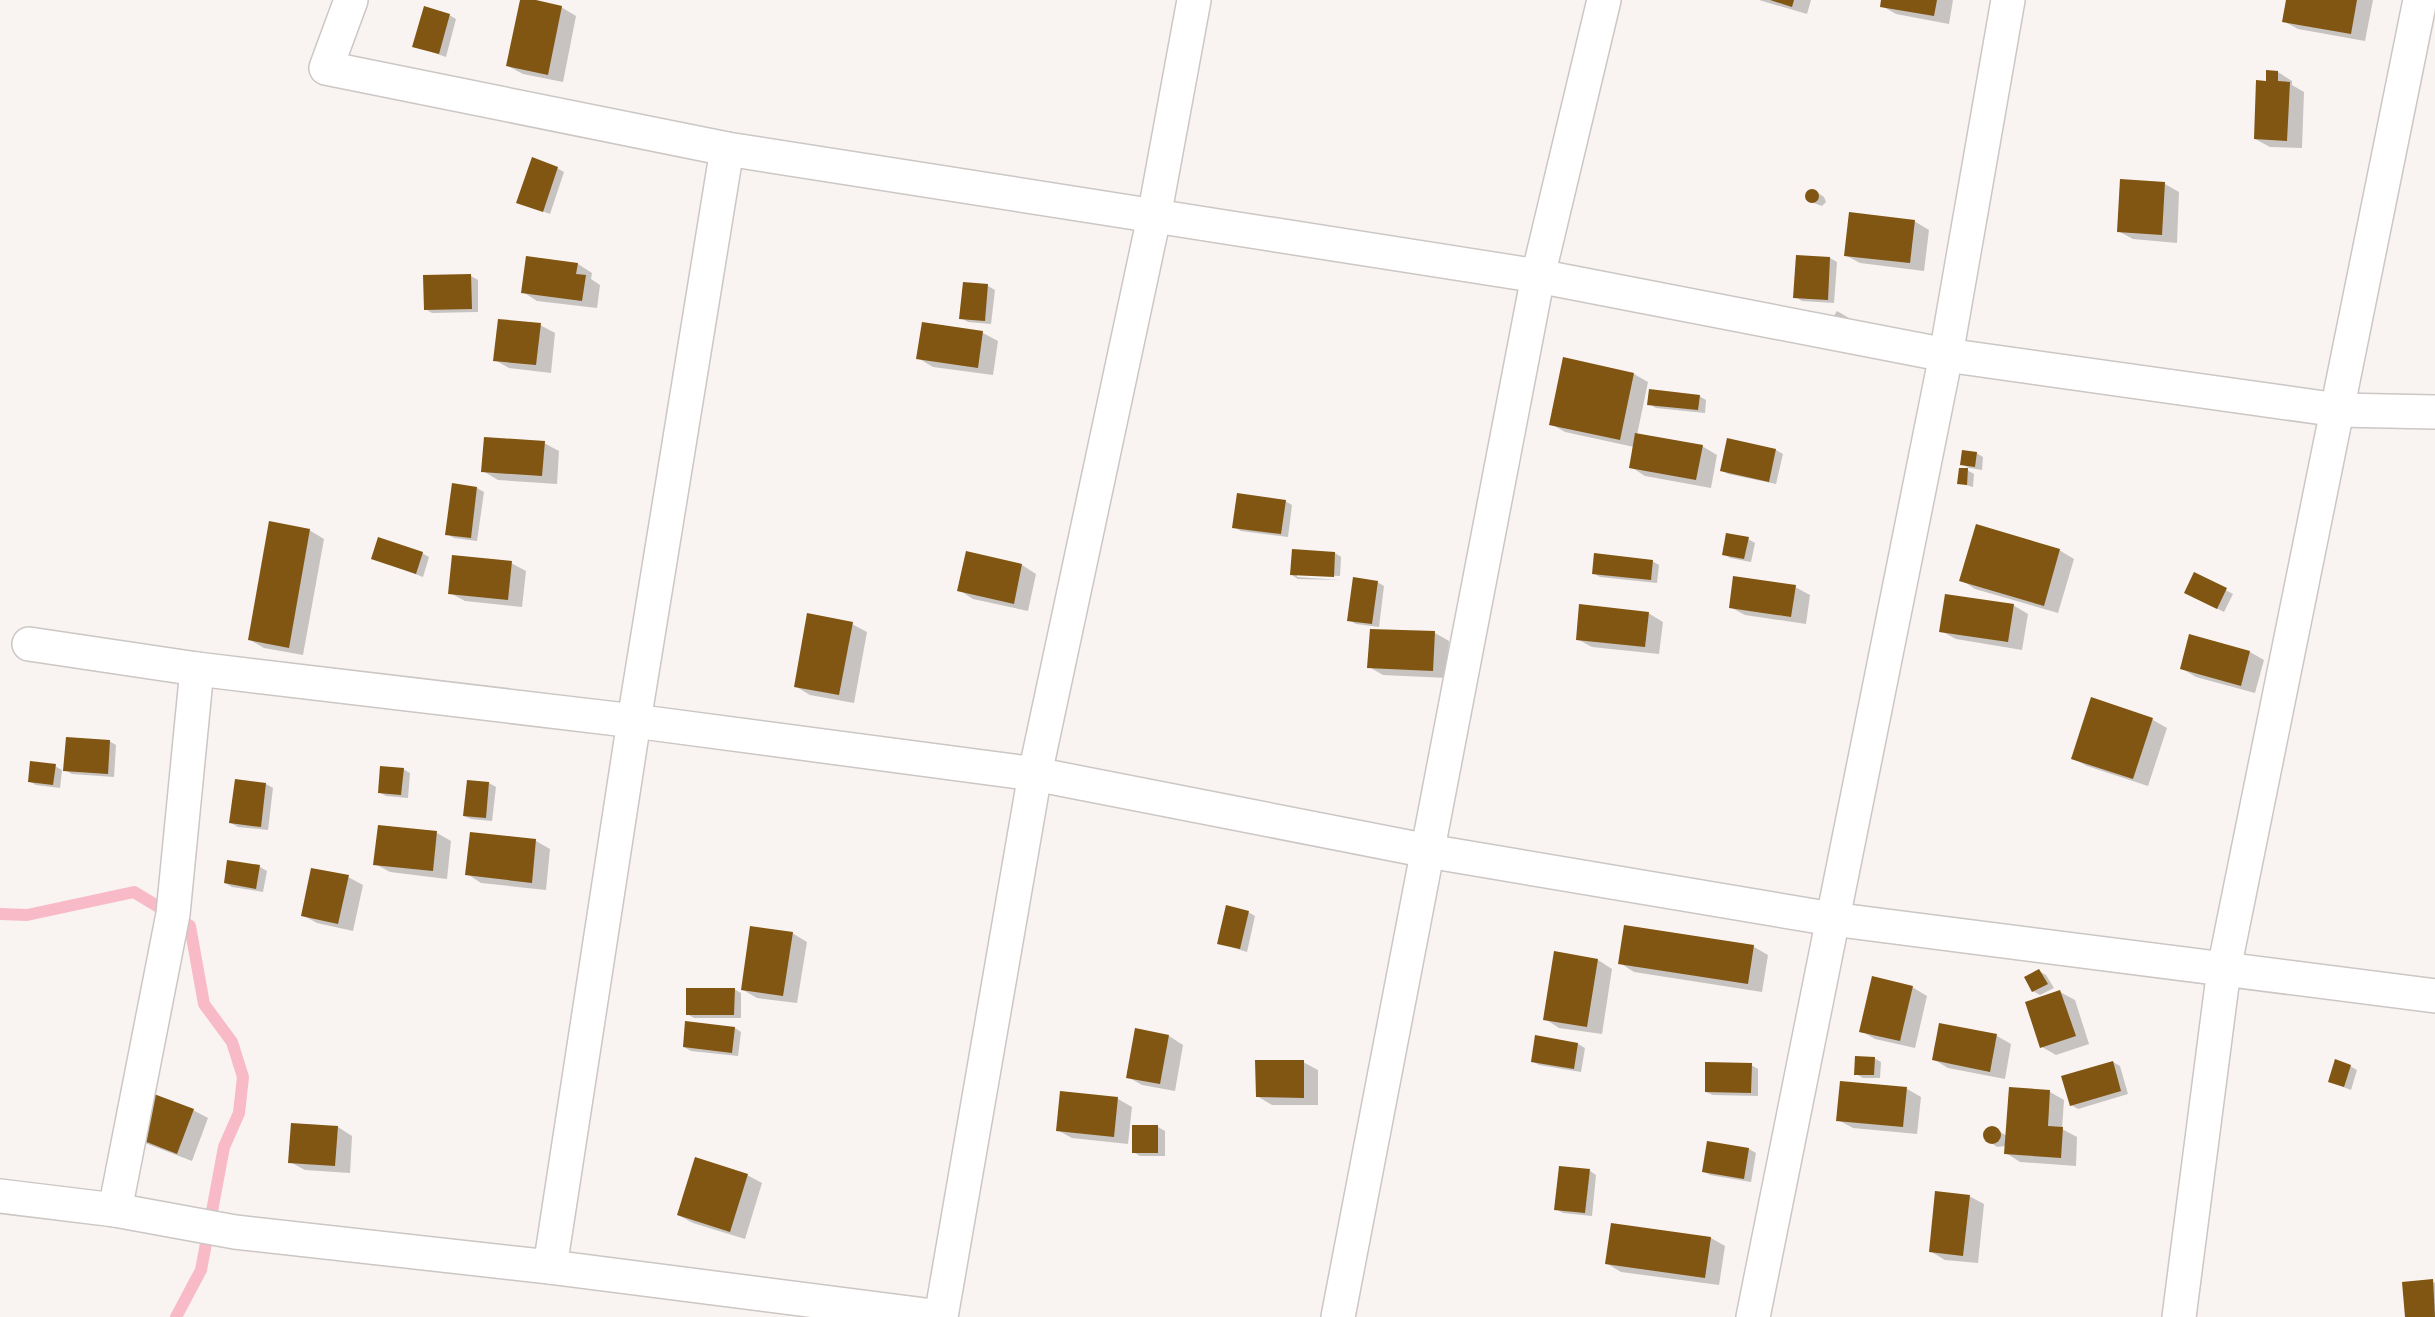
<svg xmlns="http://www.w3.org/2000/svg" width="2435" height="1317" font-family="'Times New Roman',serif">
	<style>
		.shadow { fill: #0003 }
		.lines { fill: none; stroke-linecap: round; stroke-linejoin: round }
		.stream { stroke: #f8bac6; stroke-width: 12 }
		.building { fill: #815512 }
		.street-casing { stroke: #ccc6c4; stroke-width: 36 }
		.street { stroke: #fff; stroke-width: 33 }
	</style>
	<rect width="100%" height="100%" fill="#f9f4f1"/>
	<g class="shadow">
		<path d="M522,0L561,7L576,16L563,82L523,74L508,66Z"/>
		<path d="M1759,0H1811L1807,14Z"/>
		<path d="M1883,0H1953L1949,24L1896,14L1882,6Z"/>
		<path d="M2287,0H2373L2365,41L2298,29L2283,21Z"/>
		<path d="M449,15L456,19L446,57L414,46Z"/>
		<path d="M2278,72L2292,81V85L2304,92L2302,148L2270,147L2255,139L2267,82Z"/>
		<path d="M557,168L564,172L550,214L518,202Z"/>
		<path d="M2165,184L2179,192L2177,243L2133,239L2118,231Z"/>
		<path d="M1814,190L1824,197L1826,202L1822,206L1811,202L1807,195L1810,191Z"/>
		<path d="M1914,221L1929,230L1924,271L1860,263L1845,255Z"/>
		<path d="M1797,256L1830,258L1837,262L1834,303L1802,301L1795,297Z"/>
		<path d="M578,264L592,273L591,279L600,285L597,308L537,301L523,292Z"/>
		<path d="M425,276H471L478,280V312L432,313L425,309Z"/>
		<path d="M965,283L988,286L995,290L991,324L968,322L961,318Z"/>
		<path d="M1837,311L1849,318V321L1833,317Z"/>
		<path d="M923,324L983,333L998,341L993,375L933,367L918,358Z"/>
		<path d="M540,325L555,333L551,373L509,368L495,360Z"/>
		<path d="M1565,359L1634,374L1648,382L1637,435L1702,446L1717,455L1711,488L1645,476L1631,467L1634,447L1565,432L1551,424Z"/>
		<path d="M1699,396L1706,400L1705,413L1656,408L1649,404Z"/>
		<path d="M544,443L559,451L557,484L498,480L483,471Z"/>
		<path d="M1776,450L1783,454L1776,484L1728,474L1721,470Z"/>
		<path d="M1976,453L1983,457L1982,470L1969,468L1962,464Z"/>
		<path d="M1967,470L1974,474L1973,487L1959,483Z"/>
		<path d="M477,488L484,492L477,541L454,538L447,534Z"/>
		<path d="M1285,501L1292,505L1288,537L1241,531L1234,527Z"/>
		<path d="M309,530L324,539L303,655L264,648L250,640Z"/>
		<path d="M1748,539L1755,543L1751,562L1730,558L1724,554Z"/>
		<path d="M2059,550L2074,559L2058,613L1975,589L1961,580Z"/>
		<path d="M422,553L429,557L423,577L373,558Z"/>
		<path d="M967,553L1022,565L1036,574L1028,611L973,599L959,590Z"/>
		<path d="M1335,553L1341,557L1340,576L1297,574V577L1340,580L1298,579L1292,575Z"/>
		<path d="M1652,561L1659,565L1657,583L1600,577L1593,573Z"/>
		<path d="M511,563L526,571L522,607L465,601L450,593Z"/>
		<path d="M2194,574L2233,594L2224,612L2192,596Z"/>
		<path d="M1377,582L1384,586L1379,627L1356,624L1349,620Z"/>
		<path d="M1795,587L1810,595L1806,624L1745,615L1730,607Z"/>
		<path d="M2013,605L2028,614L2022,650L1956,639L1941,631Z"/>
		<path d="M1648,613L1663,622L1659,654L1592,647L1577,639Z"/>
		<path d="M852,624L867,632L854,703L810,695L795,686Z"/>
		<path d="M1435,633L1449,641L1447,678L1383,675L1369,667Z"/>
		<path d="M2250,652L2264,660L2255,693L2196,677L2181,668Z"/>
		<path d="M2092,699L2153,720L2167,728L2148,786L2087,766L2072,758Z"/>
		<path d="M109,741L116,745L114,777L72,774L65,770Z"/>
		<path d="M55,766L62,770L60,788L36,785L29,781Z"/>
		<path d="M403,769L410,773L408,798L386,796L379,792Z"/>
		<path d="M468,781L489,783L496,787L492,821L471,819L464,816Z"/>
		<path d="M266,784L273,788L268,830L238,827L231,823Z"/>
		<path d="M437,833L451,841L447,879L390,872L375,864Z"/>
		<path d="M471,834L536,841L550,849L546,890L481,883L467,874Z"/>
		<path d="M229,862L260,867L267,871L263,892L232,887L225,883Z"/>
		<path d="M348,877L363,885L353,931L317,923L302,915Z"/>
		<path d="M1248,912L1255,916L1247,952L1218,943Z"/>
		<path d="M792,933L807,942L797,1003L757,998L743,990Z"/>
		<path d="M1754,947L1768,955L1762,992L1634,972L1620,963Z"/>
		<path d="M1555,953L1598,960L1612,969L1602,1034L1559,1028L1545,1019Z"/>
		<path d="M2039,971L2046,975L2054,988L2040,995L2033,991L2026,978Z"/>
		<path d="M1912,987L1927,996L1915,1048L1875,1039L1861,1031Z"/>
		<path d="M734,989L741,993V1018H694L687,1014Z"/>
		<path d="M2060,992L2075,1000L2089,1044L2056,1055L2042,1047Z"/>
		<path d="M1940,1025L1997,1036L2011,1044L2005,1079L1948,1068L1933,1059Z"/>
		<path d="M735,1028L741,1032L738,1056L691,1051L684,1047Z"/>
		<path d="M1169,1036L1183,1045L1175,1091L1142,1085L1128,1077Z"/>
		<path d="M1537,1037L1578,1044L1585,1048L1581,1072L1539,1065L1532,1061Z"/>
		<path d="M1874,1058L1881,1062L1880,1078H1863L1856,1074Z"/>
		<path d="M1303,1062L1318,1070V1105H1272L1257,1096Z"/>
		<path d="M2113,1062L2120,1066L2128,1094L2078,1109L2071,1105Z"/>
		<path d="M1751,1065L1758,1069V1096L1713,1095L1706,1092Z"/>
		<path d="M2350,1066L2357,1070L2351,1090L2330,1082Z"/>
		<path d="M1841,1083L1907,1089L1921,1097L1917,1134L1853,1128L1838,1120Z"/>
		<path d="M2050,1092L2064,1100L2062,1129L2077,1137L2076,1166L2020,1162L2006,1153V1146L1997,1147L1986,1139L1984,1134L1988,1128H1993L2007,1136Z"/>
		<path d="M1118,1099L1132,1107L1128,1144L1072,1138L1057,1130Z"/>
		<path d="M193,1110L208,1118L192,1161L145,1143L131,1135Z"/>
		<path d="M338,1127L352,1136L350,1173L305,1170L290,1162Z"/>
		<path d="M1158,1127L1165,1131V1156H1140L1133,1152Z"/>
		<path d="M1749,1149L1756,1153L1751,1182L1710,1175L1703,1171Z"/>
		<path d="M1590,1171L1596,1175L1592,1216L1563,1213L1556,1209Z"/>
		<path d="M747,1175L762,1183L745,1239L693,1223L678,1215Z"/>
		<path d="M1969,1196L1984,1204L1978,1263L1945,1260L1930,1251Z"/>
		<path d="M1711,1238L1725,1246L1719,1285L1621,1272L1606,1263Z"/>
		<path d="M2432,1281L2435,1283V1317H2406Z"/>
	</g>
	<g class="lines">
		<path class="stream" d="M0,914L27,915L134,892L190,926L204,1004L232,1042L243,1077L239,1113L224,1147L201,1270L176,1317"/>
	</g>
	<g class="building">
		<path d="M520,0H536L562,6L548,75L506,66Z"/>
		<path d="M1770,0H1794L1792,7Z"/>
		<path d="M1881,0H1937L1934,16L1880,7Z"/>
		<path d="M2286,0H2357L2351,34L2282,22Z"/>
		<path d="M424,6L450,14L439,54L412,47Z"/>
		<path d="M2266,70L2278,71V81L2290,82L2287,141L2254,139L2256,80L2266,81Z"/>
		<path d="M532,157L558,167L543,212L516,203Z"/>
		<path d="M2120,179L2165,182L2162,235L2117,232Z"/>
		<circle cx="1812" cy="196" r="7"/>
		<path d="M1849,212L1915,220L1910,263L1844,256Z"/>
		<path d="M1796,255L1830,257L1828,300L1793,298Z"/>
		<path d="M526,256L578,263L576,274L586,275L582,301L521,293Z"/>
		<path d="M471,274L472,309L424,310L423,275Z"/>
		<path d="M963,282L988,284L985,321L959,319Z"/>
		<path d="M498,319L541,323L536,365L493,361Z"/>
		<path d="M922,322L983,331L978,368L916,359Z"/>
		<path d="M1563,357L1634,373L1620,440L1549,425Z"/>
		<path d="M1649,389L1700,395L1698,410L1647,405Z"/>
		<path d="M1635,433L1703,445L1696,480L1629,468Z"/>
		<path d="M484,437L545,441L542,476L481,472Z"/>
		<path d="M1727,438L1776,449L1769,482L1720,471Z"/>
		<path d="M1962,450L1977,452L1975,467L1960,465Z"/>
		<path d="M1959,468H1968L1967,485L1957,484Z"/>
		<path d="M452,483L477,487L471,538L445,535Z"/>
		<path d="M1237,493L1286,500L1281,534L1232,528Z"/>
		<path d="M269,521L310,529L289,648L248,640Z"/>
		<path d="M1976,524L2060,549L2044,606L1959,581Z"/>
		<path d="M1726,533L1749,537L1744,559L1722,555Z"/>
		<path d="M378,537L423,552L416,574L371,559Z"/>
		<path d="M1292,549L1335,552L1334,577L1290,575Z"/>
		<path d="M966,551L1022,564L1014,604L957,591Z"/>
		<path d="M1594,553L1653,560L1651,580L1592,574Z"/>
		<path d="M452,555L512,561L508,600L448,594Z"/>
		<path d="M2194,572L2227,588L2217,609L2184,593Z"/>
		<path d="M1733,576L1796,585L1791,617L1729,608Z"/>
		<path d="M1353,577L1378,581L1372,624L1347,621Z"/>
		<path d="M1945,594L2014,604L2008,642L1939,632Z"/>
		<path d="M1579,604L1649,612L1645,647L1576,640Z"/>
		<path d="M807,613L853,622L839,695L794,687Z"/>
		<path d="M1370,629L1435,631L1433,671L1367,668Z"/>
		<path d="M2189,634L2250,651L2241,686L2180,669Z"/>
		<path d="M2091,697L2153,718L2133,779L2071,759Z"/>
		<path d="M66,737L110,740L108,774L63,771Z"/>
		<path d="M30,761L56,764L53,785L28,782Z"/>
		<path d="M380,766L404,768L401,795L378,793Z"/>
		<path d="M235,779L266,783L261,827L229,823Z"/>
		<path d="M467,780L489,782L486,818L463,816Z"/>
		<path d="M378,825L437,831L433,871L373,865Z"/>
		<path d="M470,832L536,839L532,883L465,875Z"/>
		<path d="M227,860L260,865L256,889L224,883Z"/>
		<path d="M311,868L349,875L338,924L301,916Z"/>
		<path d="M1226,905L1249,911L1240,949L1217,944Z"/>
		<path d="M1624,925L1754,945L1748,984L1618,964Z"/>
		<path d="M750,926L793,932L783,996L741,990Z"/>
		<path d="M1554,951L1598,959L1587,1027L1543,1020Z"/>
		<path d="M2039,969L2048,984L2032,992L2024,977Z"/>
		<path d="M1872,976L1913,986L1900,1041L1859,1032Z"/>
		<path d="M686,988H735L734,1015H686Z"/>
		<path d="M2060,990L2076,1036L2040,1048L2025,1002Z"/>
		<path d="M685,1021L735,1027L732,1053L683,1047Z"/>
		<path d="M1939,1023L1997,1034L1990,1072L1932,1060Z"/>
		<path d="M1135,1028L1169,1035L1160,1084L1126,1078Z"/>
		<path d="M1535,1035L1578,1043L1574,1069L1531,1062Z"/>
		<path d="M1855,1056L1875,1057L1874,1075H1854Z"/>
		<path d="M2335,1059L2351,1065L2344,1087L2328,1082Z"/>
		<path d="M1255,1060H1304V1098L1256,1097Z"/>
		<path d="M2113,1061L2121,1091L2070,1106L2061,1076Z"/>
		<path d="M1705,1062L1752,1063L1751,1093L1705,1092Z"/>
		<path d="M1840,1081L1907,1087L1903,1127L1836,1121Z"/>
		<path d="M2009,1087L2050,1090L2048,1126L2063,1127L2061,1158L2004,1154Z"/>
		<path d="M146,1091L194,1109L177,1154L129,1135Z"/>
		<path d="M1060,1091L1118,1097L1114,1137L1056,1131Z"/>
		<path d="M291,1123L338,1126L335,1166L288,1163Z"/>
		<rect x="1132" y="1125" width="26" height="28"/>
		<circle cx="1992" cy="1135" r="9"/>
		<path d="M1707,1141L1749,1148L1744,1179L1702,1172Z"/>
		<path d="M695,1157L748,1174L730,1232L677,1215Z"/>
		<path d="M1559,1166L1590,1169L1585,1213L1554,1210Z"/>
		<path d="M1935,1191L1970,1195L1963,1256L1929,1252Z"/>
		<path d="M1611,1223L1711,1237L1705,1278L1605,1264Z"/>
		<path d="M2433,1279L2435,1317H2405L2402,1282Z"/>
	</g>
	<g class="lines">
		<defs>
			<g id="street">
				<path d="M351,0L326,68L727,149L1538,276L1946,355L2338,410L2435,412"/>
				<path d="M29,644L197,669L634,721L1035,774L1428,851L1832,919L2435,996"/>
				<path d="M0,1196L115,1210L235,1232L550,1267L941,1317"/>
				<path d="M115,1210L173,914L197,669"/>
				<path d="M550,1267L634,721L727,149"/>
				<path d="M941,1317L1035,774L1154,217L1194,0"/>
				<path d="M1338,1317L1538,276L1604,0"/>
				<path d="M1753,1317L1946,355L2008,0"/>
				<path d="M2179,1317L2224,969L2420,0"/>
			</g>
		</defs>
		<use href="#street" class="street-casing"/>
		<use href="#street" class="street"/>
	</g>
</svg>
